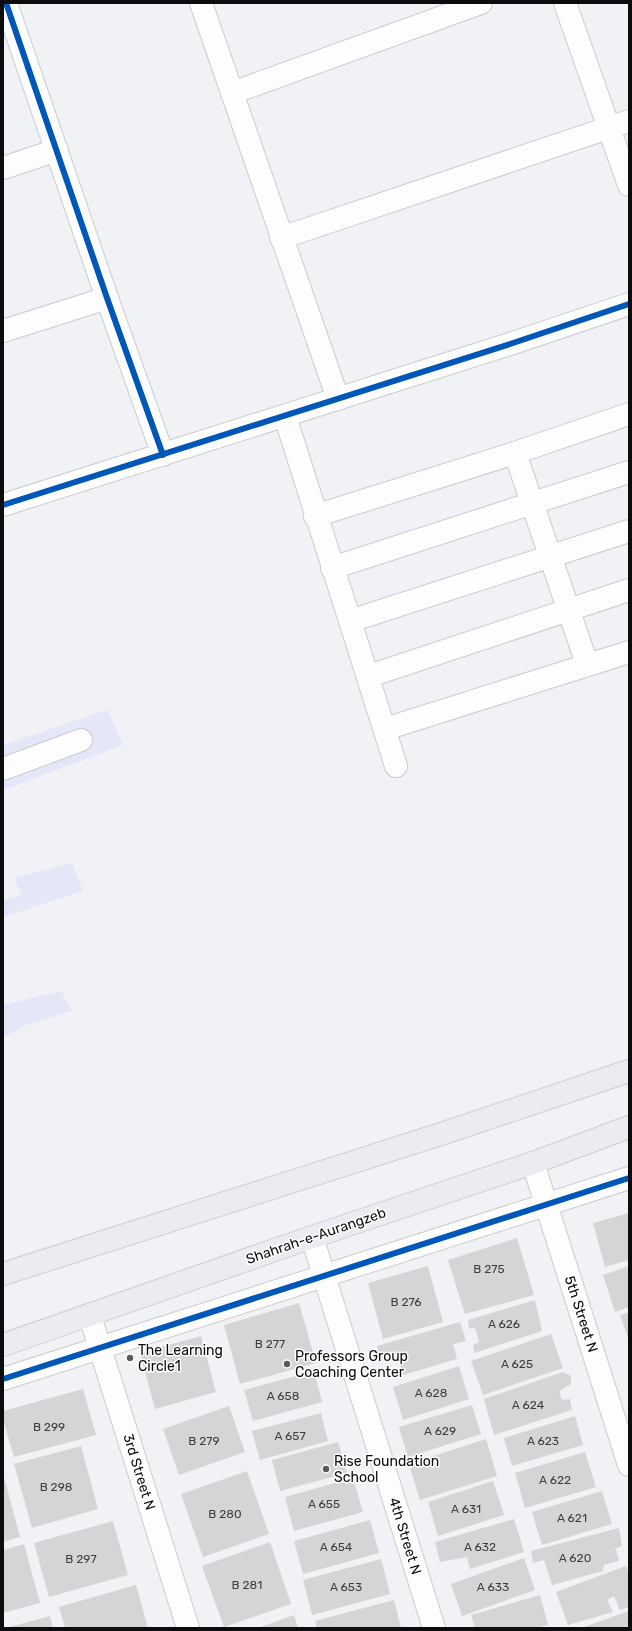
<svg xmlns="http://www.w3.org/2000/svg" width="632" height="1631" font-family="Rubik,sans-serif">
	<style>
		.green { fill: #e3e7f7 }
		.building { fill: #d5d4d6 }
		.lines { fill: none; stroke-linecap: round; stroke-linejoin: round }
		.minor-casing { stroke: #caccce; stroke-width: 24 }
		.major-casing { stroke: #ceced0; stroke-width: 24 }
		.minor { stroke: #fdfdfe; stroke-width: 22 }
		.major { stroke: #ebecf1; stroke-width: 22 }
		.cycleway-casing { stroke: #fff; stroke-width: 8 }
		.cycleway { stroke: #0057b8; stroke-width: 6 }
		.poi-dot { fill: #5c5c5f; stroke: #fff; stroke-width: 1.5 }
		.labels { text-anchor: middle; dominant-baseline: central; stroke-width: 3; stroke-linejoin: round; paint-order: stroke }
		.number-label { font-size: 12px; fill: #3e3e40 }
		.street-label { font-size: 14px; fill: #0c0c0e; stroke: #fff }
		.poi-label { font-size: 14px; fill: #0c0c0e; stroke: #fff; text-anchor: start }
	</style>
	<rect width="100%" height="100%" fill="#f1f2f6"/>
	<g class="green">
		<path d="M107,710L123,745L3,790V745Z"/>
		<path d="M72,863L83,891L3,917V901L22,895L14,878Z"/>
		<path d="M61,991L72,1011L26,1025L3,1037V1005Z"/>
	</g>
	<g class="building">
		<path d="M629,1213V1260L605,1267L593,1223Z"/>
		<path d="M517,1238L534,1295L465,1314L448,1260Z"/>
		<path d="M428,1266L443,1322L383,1339L368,1283Z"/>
		<path d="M629,1266V1307L615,1312L603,1275Z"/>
		<path d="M535,1300L542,1331L474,1353L473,1345L479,1342L475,1327L469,1329L468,1320Z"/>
		<path d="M299,1303L316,1363L240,1384L224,1325Z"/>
		<path d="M629,1312V1341L620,1315Z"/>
		<path d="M460,1322L466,1341L453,1344L457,1359L403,1375L396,1354L380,1358L377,1346Z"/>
		<path d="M551,1334L563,1368L483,1395L471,1361Z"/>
		<path d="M201,1336L216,1392L155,1409L140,1353Z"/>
		<path d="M459,1366L469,1399L403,1420L393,1387Z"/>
		<path d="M314,1371L322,1402L253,1421L244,1390Z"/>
		<path d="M563,1372L571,1376V1384L559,1391L562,1400L570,1399L572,1410L494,1435L484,1399Z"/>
		<path d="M83,1389L96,1435L14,1457L3,1419V1411Z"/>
		<path d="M472,1405L481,1434L408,1457L399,1427Z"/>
		<path d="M229,1406L245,1452L179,1475L163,1429Z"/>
		<path d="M321,1413L328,1441L260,1460L252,1431Z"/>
		<path d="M575,1416L583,1445L512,1466L504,1438Z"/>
		<path d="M486,1439L497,1476L420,1500L409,1464Z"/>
		<path d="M338,1442L347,1473L280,1491L272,1460Z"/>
		<path d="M81,1446L98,1509L32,1528L14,1464Z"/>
		<path d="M585,1452L596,1487L525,1508L515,1473Z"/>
		<path d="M247,1471L269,1534L203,1557L181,1494Z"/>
		<path d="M4,1477L20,1537L3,1542V1478Z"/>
		<path d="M353,1478L363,1512L294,1531L285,1497Z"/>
		<path d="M493,1481L504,1515L438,1536L428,1502Z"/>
		<path d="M602,1491L612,1524L542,1545L532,1512Z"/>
		<path d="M514,1519L524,1552L470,1569L467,1557L440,1562L435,1542Z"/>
		<path d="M370,1520L379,1553L303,1574L294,1541Z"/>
		<path d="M113,1521L128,1575L49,1597L34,1543Z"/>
		<path d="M619,1528L622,1546L604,1553L616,1549L619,1561L604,1565L603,1571L552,1585L544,1560L533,1563L531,1551Z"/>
		<path d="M270,1542L291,1604L224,1627L202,1566Z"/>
		<path d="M24,1544L40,1603L3,1613V1550Z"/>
		<path d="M524,1558L535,1590L462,1616L451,1584Z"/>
		<path d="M381,1559L390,1594L312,1615L303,1580Z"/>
		<path d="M626,1566L629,1574V1607L620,1610L614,1596L607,1600L613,1612L568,1625L556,1592Z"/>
		<path d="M136,1585L148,1628H65L59,1607Z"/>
		<path d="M540,1595L548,1625L537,1628H475L471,1615Z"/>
		<path d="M394,1600L401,1628H317L315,1621Z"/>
		<path d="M629,1611V1628H581Z"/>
		<path d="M294,1615L298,1628H258Z"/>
		<path d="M50,1616L53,1628H6Z"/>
	</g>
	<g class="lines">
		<defs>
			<g id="minor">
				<path d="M6,3L107,298L163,455"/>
				<path d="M201,3L338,399"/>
				<path d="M565,3L629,185"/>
				<path d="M232,93L481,3"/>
				<path d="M3,168L57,150"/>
				<path d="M281,238L629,121"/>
				<path d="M3,331L107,298"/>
				<path d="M285,416L396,766"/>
				<path d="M515,453L587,664"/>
				<path d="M3,505L510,344L629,304"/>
				<path d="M315,516L515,453L629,414"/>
				<path d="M332,568L629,472"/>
				<path d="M350,621L629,531"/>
				<path d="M369,676L629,590"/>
				<path d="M385,729L629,652"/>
				<path d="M3,769L81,740"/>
				<path d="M533,1163L629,1465"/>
				<path d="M312,1237L434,1628"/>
				<path d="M90,1316L188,1628"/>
				<path d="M3,1379L629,1178"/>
			</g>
			<g id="major">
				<path d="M3,1274L441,1134L629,1071"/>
				<path d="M3,1345L312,1237L533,1163L629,1127"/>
			</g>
		</defs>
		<use href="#minor" class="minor-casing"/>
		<use href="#major" class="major-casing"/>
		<use href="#minor" class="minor"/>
		<use href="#major" class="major"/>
		<defs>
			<g id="cycleway">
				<path d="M6,3L107,298L163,455"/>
				<path d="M3,505L510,344L629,304"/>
				<path d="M3,1379L629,1178"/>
			</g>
		</defs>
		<use href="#cycleway" class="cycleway-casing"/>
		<use href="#cycleway" class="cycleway"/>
	</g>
	<g class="poi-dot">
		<circle cx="130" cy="1358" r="4"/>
		<circle cx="287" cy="1364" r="4"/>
		<circle cx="326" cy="1469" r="4"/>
	</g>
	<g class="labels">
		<g class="number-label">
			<text x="489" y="1269">B 275</text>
			<text x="406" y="1302">B 276</text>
			<text x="504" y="1324">A 626</text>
			<text x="270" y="1344">B 277</text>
			<text x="517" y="1364">A 625</text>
			<text x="431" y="1393">A 628</text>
			<text x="283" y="1396">A 658</text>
			<text x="528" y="1405">A 624</text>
			<text x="49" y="1427">B 299</text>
			<text x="440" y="1431">A 629</text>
			<text x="290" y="1436">A 657</text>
			<text x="204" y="1441">B 279</text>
			<text x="543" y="1441">A 623</text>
			<text x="555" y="1480">A 622</text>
			<text x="56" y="1487">B 298</text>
			<text x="324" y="1504">A 655</text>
			<text x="466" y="1509">A 631</text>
			<text x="225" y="1514">B 280</text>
			<text x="572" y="1518">A 621</text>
			<text x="336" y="1547">A 654</text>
			<text x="480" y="1547">A 632</text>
			<text x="575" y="1558">A 620</text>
			<text x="81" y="1559">B 297</text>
			<text x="247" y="1585">B 281</text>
			<text x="346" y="1587">A 653</text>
			<text x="493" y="1587">A 633</text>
		</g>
		<g class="street-label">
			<text transform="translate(316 1236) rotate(-19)">Shahrah-e-Aurangzeb</text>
			<text transform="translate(581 1314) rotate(72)">5th Street N</text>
			<text transform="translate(139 1472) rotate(73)">3rd Street N</text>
			<text transform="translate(405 1536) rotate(73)">4th Street N</text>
		</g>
		<g class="poi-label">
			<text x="138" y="1350">The Learning<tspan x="138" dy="16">Circle1</tspan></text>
			<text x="295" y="1356">Professors Group<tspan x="295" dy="16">Coaching Center</tspan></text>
			<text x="334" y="1461">Rise Foundation<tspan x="334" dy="16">School</tspan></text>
		</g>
	</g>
	<rect width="632" height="1631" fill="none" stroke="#0c0c0e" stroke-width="8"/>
</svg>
